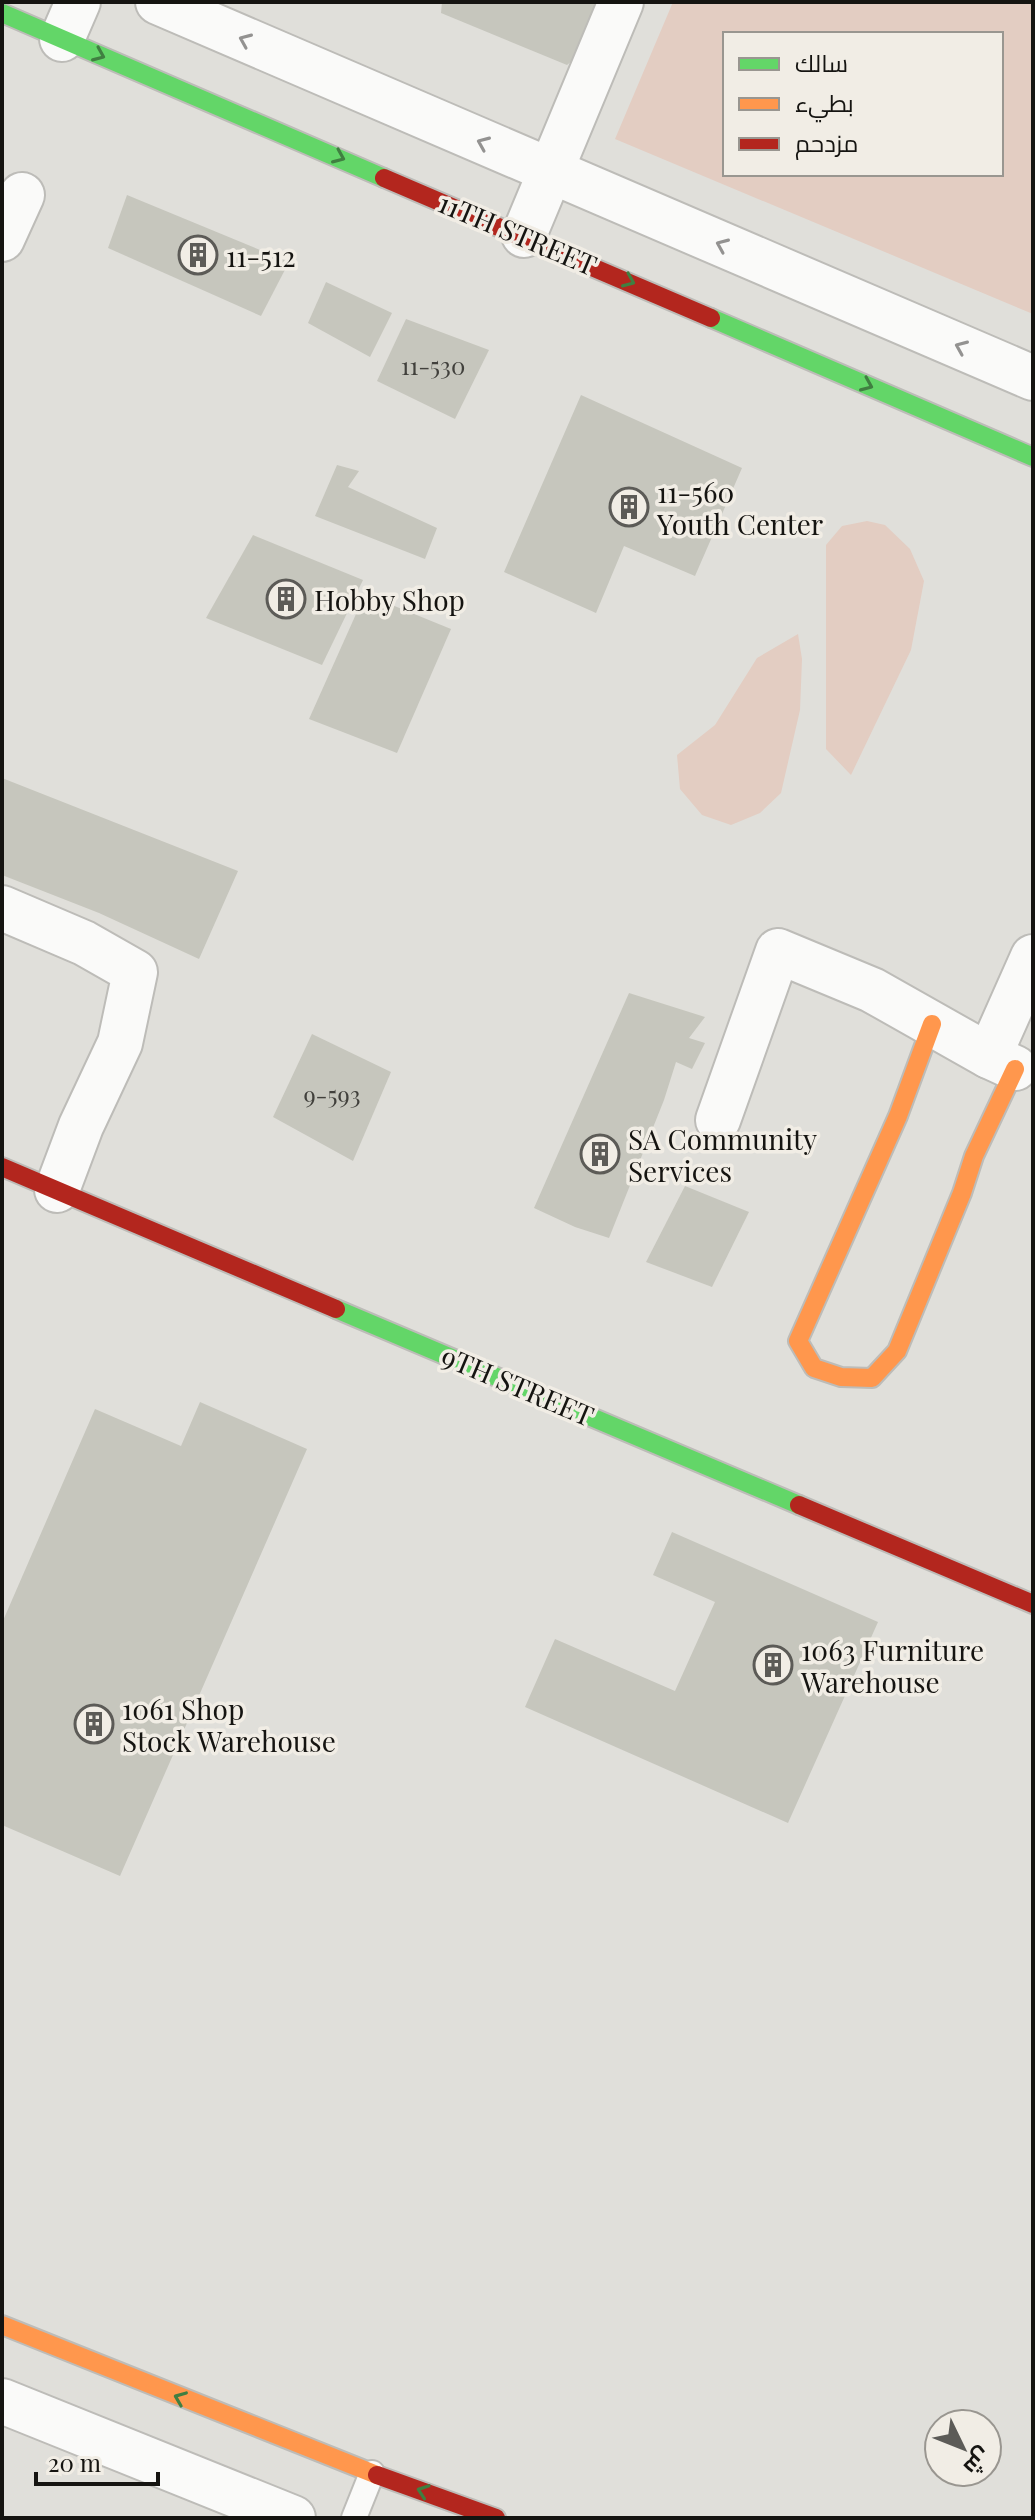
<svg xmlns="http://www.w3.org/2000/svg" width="1035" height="2520" font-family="'Playfair Display',Cairo,serif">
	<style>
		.green { fill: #e3cdc2; fill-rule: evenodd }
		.building { fill: #c6c6bd }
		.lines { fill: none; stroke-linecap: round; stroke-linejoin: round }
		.lane-casing { stroke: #bdbcb8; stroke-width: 28 }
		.street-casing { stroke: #bdbcb8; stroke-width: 48 }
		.fast-casing { stroke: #bdbcb8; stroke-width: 22 }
		.slow-casing { stroke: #bdbcb8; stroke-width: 22 }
		.jam-casing { stroke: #bdbcb8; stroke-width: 22 }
		.lane { stroke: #fafaf9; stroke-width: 24 }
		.street { stroke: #fafaf9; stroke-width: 44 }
		.fast { stroke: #63d668; stroke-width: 18 }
		.slow { stroke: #ff974d; stroke-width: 18 }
		.jam { stroke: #b3261e; stroke-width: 18 }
		.oneway { stroke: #939291 }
		.oneway2 { stroke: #407f41 }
		.labels { text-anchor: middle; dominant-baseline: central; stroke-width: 7; stroke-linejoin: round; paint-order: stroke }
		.number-label { font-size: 24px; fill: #41403c }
		.street-label { font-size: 28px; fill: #151411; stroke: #f1ede5 }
		.poi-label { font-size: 28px; fill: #151411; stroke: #f1ede5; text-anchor: start }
	</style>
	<rect width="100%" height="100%" fill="#e0dfda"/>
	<g class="green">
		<path d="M673,2H1033V314L615,139ZM725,34H1001V174H725Z"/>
		<path d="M867,521L885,525L910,549L924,581L911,650L851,775L826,749V545L842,526Z"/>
		<path d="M798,634L802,659L800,710L781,793L760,813L731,825L702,815L680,789L677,755L715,725L757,658Z"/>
	</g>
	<g class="building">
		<path d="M442,2H614L578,56L567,65L441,13Z"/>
		<path d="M127,195L289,262L261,316L108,248Z"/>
		<path d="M326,282L392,313L370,357L308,323Z"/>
		<path d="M406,319L489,350L455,419L377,381Z"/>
		<path d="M581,395L742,468L695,576L624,546L596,613L504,572Z"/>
		<path d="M337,465L359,471L348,487L437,528L425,559L315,516Z"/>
		<path d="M253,535L363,580L322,665L206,618Z"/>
		<path d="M365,594L451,629L397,753L309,719Z"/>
		<path d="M2,778L238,871L199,959L99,913L2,875Z"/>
		<path d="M629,993L705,1017L689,1038L705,1043L692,1069L676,1062L664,1100L609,1238L575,1227L534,1208Z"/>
		<path d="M312,1034L391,1072L353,1161L273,1117Z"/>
		<path d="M685,1186L749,1212L712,1287L646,1262Z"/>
		<path d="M200,1402L307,1449L120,1876L2,1825V1623L95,1409L181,1446Z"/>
		<path d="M672,1532L878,1622L788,1823L525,1707L555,1639L675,1691L715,1602L653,1575Z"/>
	</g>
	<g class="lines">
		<defs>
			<path id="lane" d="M354,2518L372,2473"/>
			<g id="street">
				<path d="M158,2L1033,378"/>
				<path d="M62,39L78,2"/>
				<path d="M524,235L621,2"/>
				<path d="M2,239L22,195"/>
				<path d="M2,908L84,943L135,972L120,1043L81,1126L57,1190"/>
				<path d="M1015,1068L989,1056L1033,957"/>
				<path d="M718,1120L778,951L872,990L989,1056"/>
				<path d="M2,2401L293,2518"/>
			</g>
			<g id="fast">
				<path d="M2,13L384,178"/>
				<path d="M711,318L1033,457"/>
				<path d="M336,1309L799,1505"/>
			</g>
			<g id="slow">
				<path d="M932,1024L898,1116L798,1341L814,1368L841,1377L872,1378L897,1351L962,1193L974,1156L1015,1069"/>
				<path d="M2,2325L377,2475"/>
			</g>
			<g id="jam">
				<path d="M384,178L711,318"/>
				<path d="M2,1167L336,1309"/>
				<path d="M799,1505L1033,1604"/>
				<path d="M377,2475L496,2518"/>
			</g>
		</defs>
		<use href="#lane" class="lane-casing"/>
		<use href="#street" class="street-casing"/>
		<use href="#fast" class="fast-casing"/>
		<use href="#slow" class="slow-casing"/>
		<use href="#jam" class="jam-casing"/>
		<use href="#lane" class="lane"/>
		<use href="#street" class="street"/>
		<use href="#fast" class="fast"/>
		<use href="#slow" class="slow"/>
		<use href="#jam" class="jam"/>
	</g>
	<defs><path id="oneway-chevron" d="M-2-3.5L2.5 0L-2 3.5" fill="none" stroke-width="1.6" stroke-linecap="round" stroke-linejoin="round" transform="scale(2)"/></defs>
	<g class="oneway">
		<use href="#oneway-chevron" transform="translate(245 40) rotate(-157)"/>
		<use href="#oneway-chevron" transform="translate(483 143) rotate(-157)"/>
		<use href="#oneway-chevron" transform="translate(722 245) rotate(-157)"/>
		<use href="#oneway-chevron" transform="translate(961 347) rotate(-157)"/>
	</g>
	<g class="oneway2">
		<use href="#oneway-chevron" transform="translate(99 55) rotate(23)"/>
		<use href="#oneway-chevron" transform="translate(339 157) rotate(23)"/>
		<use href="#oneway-chevron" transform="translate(629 281) rotate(23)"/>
		<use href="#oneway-chevron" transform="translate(867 385) rotate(23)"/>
		<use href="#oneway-chevron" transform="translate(180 2398) rotate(-158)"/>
		<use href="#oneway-chevron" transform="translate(423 2491) rotate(-161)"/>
	</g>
	<defs>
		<symbol id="building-ring" viewBox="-11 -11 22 22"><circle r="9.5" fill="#f1ede5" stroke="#5c5b57" stroke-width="1.5"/><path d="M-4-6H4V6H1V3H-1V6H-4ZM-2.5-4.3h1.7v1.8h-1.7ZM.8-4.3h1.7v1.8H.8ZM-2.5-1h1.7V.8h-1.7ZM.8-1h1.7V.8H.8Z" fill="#5c5b57"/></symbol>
	</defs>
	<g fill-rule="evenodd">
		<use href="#building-ring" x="176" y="233" width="44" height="44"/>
		<use href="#building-ring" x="607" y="485" width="44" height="44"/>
		<use href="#building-ring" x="264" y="577" width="44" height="44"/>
		<use href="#building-ring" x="578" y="1132" width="44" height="44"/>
		<use href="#building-ring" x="751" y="1643" width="44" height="44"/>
		<use href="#building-ring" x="72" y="1702" width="44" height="44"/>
	</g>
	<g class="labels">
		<g class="number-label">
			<text x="433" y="365">11-530</text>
			<text x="332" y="1094">9-593</text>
		</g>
		<g class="street-label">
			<text transform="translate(518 233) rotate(23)">11TH STREET</text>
			<text transform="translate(518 1385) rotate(23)">9TH STREET</text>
		</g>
		<g class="poi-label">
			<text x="226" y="255">11-512</text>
			<text x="657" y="491">11-560<tspan x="657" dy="32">Youth Center</tspan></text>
			<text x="314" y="599">Hobby Shop</text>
			<text x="628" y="1138">SA Community<tspan x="628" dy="32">Services</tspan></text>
			<text x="801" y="1649">1063 Furniture<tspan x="801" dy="32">Warehouse</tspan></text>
			<text x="122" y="1708">1061 Shop<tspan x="122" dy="32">Stock Warehouse</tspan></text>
		</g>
	</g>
	<rect width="1035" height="2520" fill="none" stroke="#151411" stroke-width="8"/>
	<rect x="723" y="32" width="280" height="144" fill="#f1ede5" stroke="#999690" stroke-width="2"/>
	<rect x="739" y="58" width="40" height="12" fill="#63d668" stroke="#999690" stroke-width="2"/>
	<text x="795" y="72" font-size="24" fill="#151411">سالك</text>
	<rect x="739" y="98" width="40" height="12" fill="#ff974d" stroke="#999690" stroke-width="2"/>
	<text x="795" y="112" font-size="24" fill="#151411">بطيء</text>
	<rect x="739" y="138" width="40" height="12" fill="#b3261e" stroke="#999690" stroke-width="2"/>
	<text x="795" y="152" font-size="24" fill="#151411">مزدحم</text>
	<g transform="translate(963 2448) rotate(133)"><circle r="38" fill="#f1ede5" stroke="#999690" stroke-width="2"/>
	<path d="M0-6L14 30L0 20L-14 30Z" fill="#5c5b57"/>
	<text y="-12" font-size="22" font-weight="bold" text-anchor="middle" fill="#151411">ش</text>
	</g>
	<path d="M36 2472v12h122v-12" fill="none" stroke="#151411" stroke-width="4"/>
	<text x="48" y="2472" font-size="24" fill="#151411" stroke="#f1ede5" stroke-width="6" paint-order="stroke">20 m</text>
</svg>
